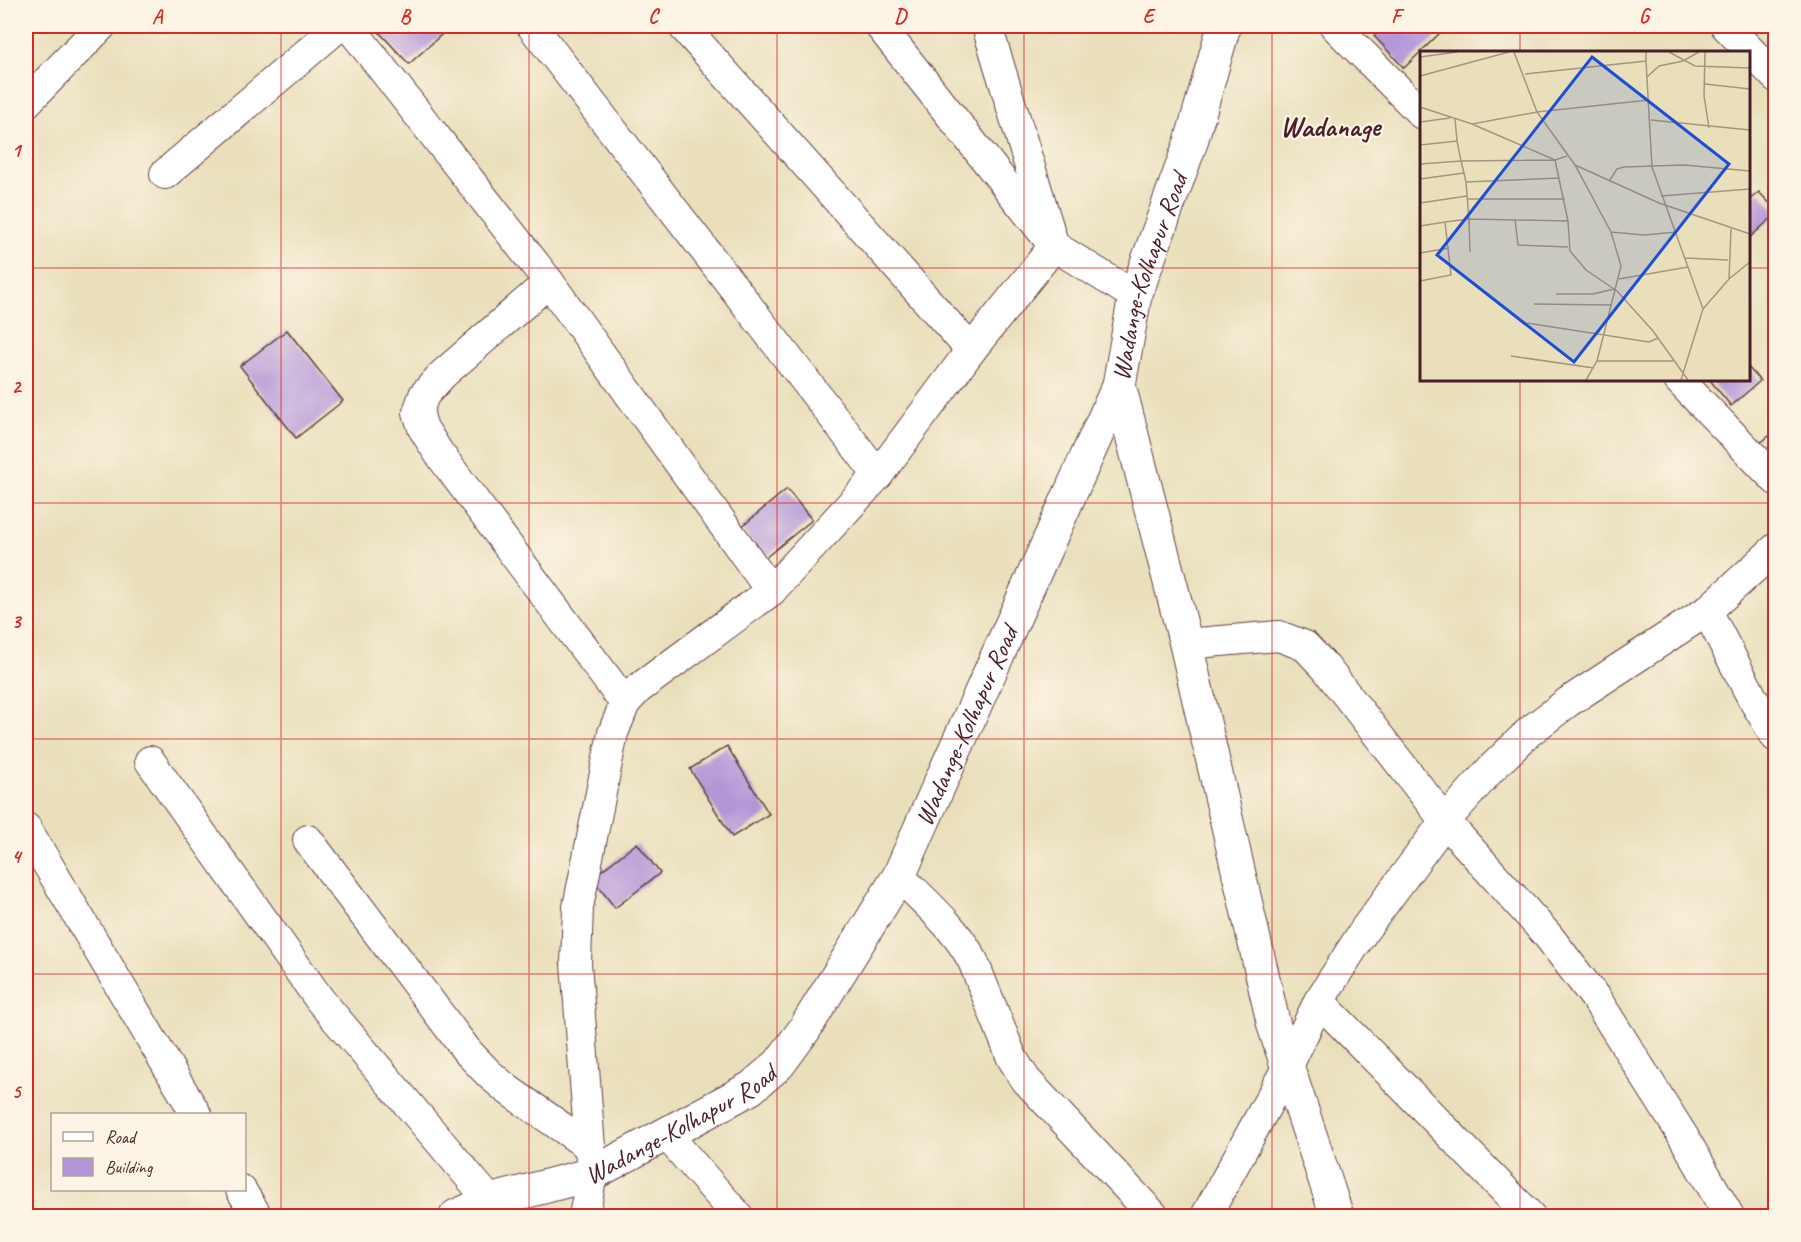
<svg xmlns="http://www.w3.org/2000/svg" width="1801" height="1242" font-family="Caveat,sans-serif">
	<style>
		.building { fill: #b396d7 }
		.lines { fill: none; stroke-linecap: round; stroke-linejoin: round }
		.minor-casing { stroke: #623c41; stroke-width: 32 }
		.major-casing { stroke: #623c41; stroke-width: 35 }
		.minor { stroke: #fff; stroke-width: 30 }
		.major { stroke: #fff; stroke-width: 33 }
		.grid { fill: none; stroke: #d62828; stroke-width: 1.5; stroke-opacity: 0.55 }
		.labels { text-anchor: middle; dominant-baseline: central; stroke-width: 4.5; stroke-linejoin: round; paint-order: stroke }
		.street-label { font-size: 26px; fill: #4a1f2b; stroke: #fcf5e5 }
		.quarter-label { font-size: 28px; font-weight: bold; fill: #4a1f2b; stroke: #fcf5e5 }
		.inset-road { fill: none; stroke: #a99281; stroke-width: 1.5 }
		.view { fill: #1d4ed8; fill-opacity: 0.15; stroke: #1d4ed8; stroke-width: 3 }
		.inset-edge { fill: none; stroke: #4a1f2b; stroke-width: 3 }
		.neatline { fill: none; stroke: #d62828; stroke-width: 2 }
		.grid-label { font-size: 20px; text-anchor: middle; font-weight: bold; fill: #d62828 }
	</style>
	<rect width="100%" height="100%" fill="#fcf5e5"/>
	<filter id="ink" filterUnits="userSpaceOnUse"><feTurbulence type="fractalNoise" baseFrequency=".0167" numOctaves="2"/><feDisplacementMap in="SourceGraphic" scale="12" xChannelSelector="R" yChannelSelector="G"/><feConvolveMatrix kernelMatrix="1 2 1 2 8 2 1 2 1" color-interpolation-filters="sRGB"/></filter>
	<filter id="wash" filterUnits="userSpaceOnUse"><feTurbulence type="fractalNoise" baseFrequency=".008" numOctaves="4" result="noise"/><feDisplacementMap in="SourceGraphic" scale="24" xChannelSelector="R" yChannelSelector="G"/><feGaussianBlur stdDeviation="1.35" result="paint"/><feColorMatrix in="noise" values="0 0 0 0 0 0 0 0 0 0 0 0 0 0 0 0 0 1.4 0 .05"/><feComposite in="paint" operator="in"/></filter>
	<g filter="url(#wash)">
		<rect width="100%" height="100%" fill="#e9dfbb"/>
		<g id="blocks">
			<g class="building">
				<path d="M385,26H451L409,64L378,31Z"/>
				<path d="M1384,26H1437L1442,31L1404,68L1374,36Z"/>
				<path d="M1759,192L1776,210V214L1748,239V201Z"/>
				<path d="M287,330L343,401L296,438L240,366Z"/>
				<path d="M1748,367L1760,381L1731,406L1710,380H1748Z"/>
				<path d="M1769,436L1776,443V474L1754,448Z"/>
				<path d="M787,489L812,520L765,558L740,528Z"/>
				<path d="M727,746L769,814L732,837L690,769Z"/>
				<path d="M637,843L660,873L615,908L592,878Z"/>
			</g>
		</g>
	</g>
	<g filter="url(#ink)">
		<use href="#blocks" fill-opacity="0" stroke="#623c41" stroke-width="1.5"/>
		<g class="lines">
			<defs>
				<g id="minor">
					<path d="M349,26L549,282L771,591L878,475L971,350L1054,246L880,26"/>
					<path d="M532,26L878,475"/>
					<path d="M683,26L971,350"/>
					<path d="M987,26L1054,246L1135,296"/>
					<path d="M1335,26L1422,114"/>
					<path d="M1726,26L1776,77"/>
					<path d="M26,103L101,26"/>
					<path d="M165,174L339,26"/>
					<path d="M549,282L442,375L424,395L418,412L423,428L438,452L625,703"/>
					<path d="M1679,380L1776,480"/>
					<path d="M1707,611L1753,699L1776,737"/>
					<path d="M1186,644L1279,636L1305,646L1325,667L1445,821L1549,937L1597,1000L1683,1136L1729,1216"/>
					<path d="M150,761L320,1000L490,1201"/>
					<path d="M26,828L196,1114"/>
					<path d="M308,840L467,1051L489,1074L508,1090L590,1147"/>
					<path d="M899,876C926,903 955,927 973,961L1012,1058L1026,1080L1154,1216"/>
					<path d="M1319,1001L1530,1216"/>
					<path d="M666,1134L738,1216"/>
					<path d="M241,1190L257,1216"/>
					<path d="M584,1216L592,1174L576,963L578,907L613,733L625,703L638,689L771,591"/>
					<path d="M1206,1216L1287,1068L1319,1001L1365,929L1445,821L1491,769L1530,731L1568,702L1707,611L1776,548"/>
				</g>
				<g id="major">
					<path d="M1119,385L1186,644L1274,1026L1337,1216"/>
					<path id="s1" d="M456,1216L490,1201L592,1174L751,1088L779,1064L804,1030L899,876L937,790L1119,385L1135,296L1191,142L1224,26"/>
				</g>
			</defs>
			<use href="#minor" class="minor-casing"/>
			<use href="#major" class="major-casing"/>
			<use href="#minor" class="minor"/>
			<use href="#major" class="major"/>
		</g>
	</g>
	<path class="grid" d="M281,26V1216M529,26V1216M777,26V1216M1024,26V1216M1272,26V1216M1520,26V52M26,268H1422M1748,268H1776M1520,380V1216M26,503H1776M26,739H1776M26,974H1776"/>
	<g class="labels">
		<g class="street-label">
			<text stroke="none"><textPath href="#s1" startOffset="1234">Wadange-Kolhapur Road</textPath></text>
			<text stroke="none"><textPath href="#s1" startOffset="748">Wadange-Kolhapur Road</textPath></text>
			<text stroke="none"><textPath href="#s1" startOffset="244">Wadange-Kolhapur Road</textPath></text>
		</g>
		<g class="quarter-label">
			<text x="1330" y="126">Wadanage</text>
		</g>
	</g>
	<g transform="translate(1420 51)">
		<rect width="330" height="330" fill="#e9dfbb"/>
		<path class="inset-road" d="M94,1L117,61L229,49M249,1L275,15L330,17M285,1L284,45L289,77M0,6L37,1M226,10L232,116L283,258L261,329M105,23L226,10V1M0,25L89,1M227,26L239,15L263,10L279,1M285,33L330,38M0,56L52,73L117,61L155,114L191,181L201,215L177,310L166,329M231,69L330,79M0,71L30,67M52,73L135,109L147,105M0,94L37,90M0,113L41,110L135,109L148,170L49,168L46,131L44,122L41,110L37,90L35,68M155,114L239,152L330,183M0,128L44,122M190,129L197,118L204,116L264,114L330,120M46,131L139,127M241,145L330,138M47,148H145M0,152L47,145M95,168L98,194L148,196M148,170L150,200L166,219L197,240L233,280L268,329M0,175L25,171M191,181L224,184L257,181M0,202L29,197M265,207L308,209M199,228L268,216M309,228L311,178M0,230L31,224L25,171L49,168L50,201M136,243H173L194,238M114,253L191,254M283,258L309,228L330,211M107,272L229,291L238,287M91,305L174,317M177,310H253"/>
		<path class="view" d="M172,6L309,113L154,311L17,204Z"/>
		<rect width="330" height="330" class="inset-edge"/>
	</g>
	<rect width="1801" height="1242" fill="none" stroke="#fcf5e5" stroke-width="66"/>
	<rect x="51" y="1113" width="195" height="78" fill="#fcf5e5" stroke="#b59f9b" stroke-width="1.5"/>
	<rect x="63" y="1132" width="30" height="9" fill="#ffffff" stroke="#b59f9b" stroke-width="1.5"/>
	<text x="105" y="1143" font-size="18" fill="#4a1f2b">Road</text>
	<rect x="63" y="1158" width="30" height="18" fill="#b396d7" stroke="#b59f9b" stroke-width="1.5"/>
	<text x="105" y="1173" font-size="18" fill="#4a1f2b">Building</text>
	<rect x="33" y="33" width="1735" height="1176" class="neatline"/>
	<g class="grid-label">
		<text x="157" y="23">A</text>
		<text x="405" y="23">B</text>
		<text x="653" y="23">C</text>
		<text x="900" y="23">D</text>
		<text x="1148" y="23">E</text>
		<text x="1396" y="23">F</text>
		<text x="1644" y="23">G</text>
		<text x="16" y="157">1</text>
		<text x="16" y="393">2</text>
		<text x="16" y="628">3</text>
		<text x="16" y="863">4</text>
		<text x="16" y="1098">5</text>
	</g>
</svg>
